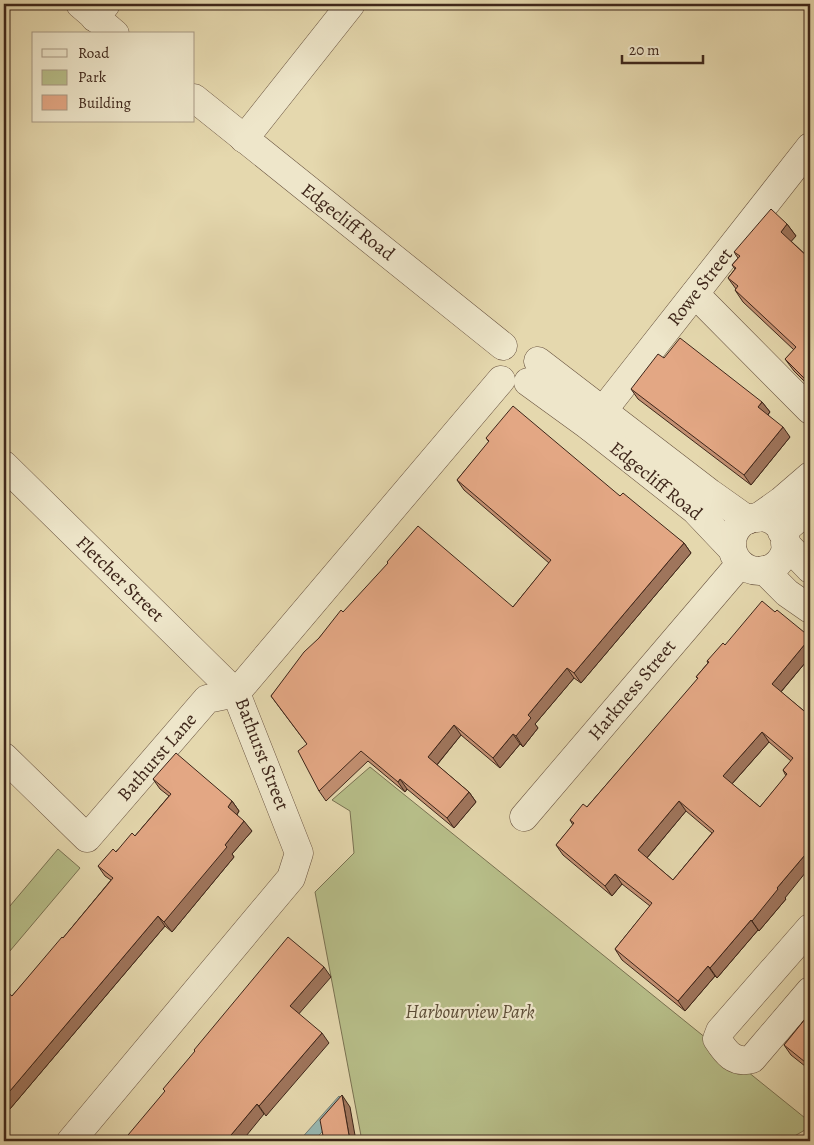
<svg xmlns="http://www.w3.org/2000/svg" width="814" height="1145" font-family="Alegreya,serif">
	<style>
		.green { fill: #b7be89; stroke: #7a7252 }
		.water { fill: #98b8b2; stroke: #747e75 }
		.lines { fill: none; stroke-linecap: round; stroke-linejoin: round }
		.minor-casing { stroke: #68523f; stroke-width: 29 }
		.tertiary-casing { stroke: #68523f; stroke-width: 29 }
		.minor { stroke: #eee6ca; stroke-width: 28 }
		.tertiary { stroke: #eee6ca; stroke-width: 28 }
		.wall { fill: #c39072; stroke: #3e261a; fill-rule: evenodd }
		.shaded-wall { fill: #9f755c; stroke: #3e261a }
		.building { fill: #e3a784; stroke: #3e261a; fill-rule: evenodd }
		.labels { text-anchor: middle; dominant-baseline: central; stroke-width: 4.5; stroke-linejoin: round; paint-order: stroke }
		.street-label { font-size: 19px; fill: #3e261a; stroke: #eee6ca }
		.park-label { font-size: 19px; font-style: italic; fill: #5c4c36; stroke: #eee6ca }
	</style>
	<rect width="100%" height="100%" fill="#e5d8ae"/>
	<filter id="stains"><feTurbulence type="fractalNoise" baseFrequency=".004" numOctaves="4"/><feColorMatrix values="0 0 0 0 .2 0 0 0 0 .09 0 0 0 0 .02 0 0 0 .5 -.17"/></filter>
	<radialGradient id="worn" r=".72"><stop offset=".6" stop-color="#630" stop-opacity="0"/><stop offset="1" stop-color="#630" stop-opacity=".3"/></radialGradient>
	<g class="green">
		<path d="M370,767L810,1122V1127L786,1141H362L315,892L354,853L350,811L332,800Z"/>
		<path d="M58,849L80,868L4,958V913Z"/>
	</g>
	<path class="water" d="M339,1096L347,1103L314,1141H299Z"/>
	<g class="lines">
		<defs>
			<g id="minor">
				<path d="M95,18L106,4"/>
				<path d="M244,139L351,4"/>
				<path d="M695,294L810,410"/>
				<path d="M590,427L810,147"/>
				<path d="M4,465L236,693"/>
				<path d="M4,757L87,838L207,699L236,693"/>
				<path d="M524,817L740,564"/>
				<path d="M810,928L720,1031L717,1039C726,1053 734,1064 752,1059L810,991"/>
			</g>
			<g id="tertiary">
				<path d="M80,4L115,34"/>
				<path d="M194,98L503,346"/>
				<path d="M538,361L710,493L748,520"/>
				<path d="M528,382L590,427L695,510L732,549"/>
				<circle cx="759" cy="544" r="27"/>
				<path d="M757,518L781,501L810,476"/>
				<path d="M782,532L810,508"/>
				<path d="M785,543L810,569"/>
				<path d="M764,570L787,593L810,609"/>
				<path d="M71,1141L291,878L299,853L236,693L501,380"/>
			</g>
		</defs>
		<use href="#minor" class="minor-casing"/>
		<use href="#tertiary" class="tertiary-casing"/>
		<use href="#minor" class="minor"/>
		<use href="#tertiary" class="tertiary"/>
	</g>
	<g class="wall">
		<path d="M787,224L796,236L791,241L810,259V387L794,371L785,359L794,350L743,302L735,290L736,289L728,278L735,269L732,265L738,258L734,252Z"/>
		<path d="M631,389L762,402L770,412L768,415L790,437L751,485L638,399Z"/>
		<path d="M486,438L620,496L684,543L691,553L581,683L574,678L535,724L538,728L523,747L520,744L500,768L461,735L437,765L469,792L476,802L454,828L407,789L405,792L368,761L326,801L319,791L307,744L271,696L319,638L343,612L513,607L549,563L464,490L457,480L489,442Z"/>
		<path d="M725,645L810,657L781,692L810,716L785,898L786,899L759,931L758,930L717,978L715,976L685,1011L622,960L615,949L650,906L622,884L612,896L563,855L556,845L573,825L570,820L587,807L698,679L696,677L708,663L707,661ZM769,742L791,761L783,770L786,776L760,807L732,784ZM686,811L712,833L673,880L647,858Z"/>
		<path d="M153,779L232,801L239,811L237,815L252,831L232,854L234,857L172,932L165,926L4,1116V996H12L63,938L111,880L105,876L98,866L135,836L169,796L160,789Z"/>
		<path d="M810,1013V1079L807,1074L810,1070L791,1055L784,1045Z"/>
	</g>
	<g class="shaded-wall">
		<path d="M787,224L796,236L789,244L781,232Z"/>
		<path d="M762,402L770,412L765,417L758,407Z"/>
		<path d="M783,427L790,437L751,485L744,475Z"/>
		<path d="M684,543L691,553L581,683L574,673Z"/>
		<path d="M810,638V657L779,694L772,684Z"/>
		<path d="M567,668L574,678L535,724L538,728L523,747L516,736L528,715Z"/>
		<path d="M454,725L461,735L435,767L428,757Z"/>
		<path d="M762,732L769,742L730,786L723,776Z"/>
		<path d="M513,734L520,744L500,768L493,758Z"/>
		<path d="M400,779L407,789L405,792L398,782Z"/>
		<path d="M469,792L476,802L454,828L447,818Z"/>
		<path d="M232,801L239,811L235,817L228,807Z"/>
		<path d="M679,801L686,811L645,860L638,850Z"/>
		<path d="M244,821L252,831L232,854L234,857L172,932L164,922L225,845Z"/>
		<path d="M810,849V867L785,898L786,899L759,931L752,921L777,888Z"/>
		<path d="M615,874L622,884L612,896L605,886Z"/>
		<path d="M158,916L165,926L4,1116V1098Z"/>
		<path d="M751,920L758,930L717,978L710,968Z"/>
		<path d="M708,966L715,976L685,1011L678,1001Z"/>
		<path d="M324,967L331,977L297,1016L290,1006Z"/>
		<path d="M322,1033L329,1043L266,1116L259,1106Z"/>
		<path d="M342,1095L350,1107L356,1141H350Z"/>
		<path d="M257,1104L264,1114L242,1141H226Z"/>
	</g>
	<g class="building">
		<path d="M771,209L787,224L781,232L810,259V384L785,359L796,347L735,290L738,286L728,278L736,268L732,265L740,256L734,252Z"/>
		<path d="M680,338L762,402L758,407L783,427L744,475L631,389L658,354L664,358Z"/>
		<path d="M513,406L620,496L623,493L684,543L574,673L567,668L528,715L531,718L516,736L513,734L493,758L454,725L428,757L469,792L447,818L400,779L398,782L361,751L319,791L298,751L307,744L271,696L304,652L319,638L341,610L343,612L388,563L387,562L418,526L513,607L551,560L457,480L489,441L486,438Z"/>
		<path d="M762,601L775,612L777,610L810,637V638L772,684L810,716V849L777,888L778,889L752,921L751,920L710,968L708,966L678,1001L615,949L652,903L615,874L605,886L556,845L574,823L570,820L583,804L587,807L698,678L696,677L709,662L707,661L723,643L725,645ZM762,732L793,758L783,770L787,774L760,807L723,776ZM679,801L714,831L673,880L638,850Z"/>
		<path d="M176,753L232,801L228,807L244,821L225,845L227,847L164,922L158,916L4,1098V996L7,992L12,996L62,937L63,938L113,878L98,866L113,849L116,852L132,833L135,836L171,794L153,779Z"/>
		<path d="M288,937L324,967L290,1006L322,1033L259,1106L257,1104L226,1141H123L165,1091L163,1089L195,1051L194,1050Z"/>
		<path d="M810,1013V1066L784,1045Z"/>
		<path d="M810,1070V1077L807,1074Z"/>
		<path d="M342,1095L350,1141H324L320,1120Z"/>
	</g>
	<g class="labels">
		<g class="street-label">
			<text transform="translate(348 222) rotate(38)">Edgecliff Road</text>
			<text transform="translate(700 287) rotate(-52)">Rowe Street</text>
			<text transform="translate(656 481) rotate(39)">Edgecliff Road</text>
			<text transform="translate(120 579) rotate(44)">Fletcher Street</text>
			<text transform="translate(632 690) rotate(-50)">Harkness Street</text>
			<text transform="translate(262 754) rotate(69)">Bathurst Street</text>
			<text transform="translate(157 757) rotate(-49)">Bathurst Lane</text>
		</g>
		<g class="park-label">
			<text x="470" y="1012">Harbourview Park</text>
		</g>
	</g>
	<rect width="814" height="1145" fill="none" stroke="#e5d8ae" stroke-width="20"/>
	<rect x="5" y="5" width="804" height="1135" fill="none" stroke="#3e261a" stroke-width="2.5"/>
	<rect x="10" y="10" width="794" height="1125" fill="none" stroke="#3e261a"/>
	<rect x="32" y="32" width="162" height="90" fill="#eee6ca" stroke="#a89984"/>
	<rect x="42" y="49" width="25" height="8" fill="#eee6ca" stroke="#a89984"/>
	<text x="78" y="58" font-size="15" fill="#3e261a">Road</text>
	<rect x="42" y="70" width="25" height="15" fill="#b7be89" stroke="#a89984"/>
	<text x="78" y="82" font-size="15" fill="#3e261a">Park</text>
	<rect x="42" y="95" width="25" height="15" fill="#e3a784" stroke="#a89984"/>
	<text x="78" y="108" font-size="15" fill="#3e261a">Building</text>
	<path d="M622 55v8h81v-8" fill="none" stroke="#3e261a" stroke-width="2.5"/>
	<text x="629" y="55" font-size="15" fill="#3e261a" stroke="#eee6ca" stroke-width="4" paint-order="stroke">20 m</text>
	<rect width="100%" height="100%" filter="url(#stains)"/>
	<rect width="100%" height="100%" fill="url(#worn)"/>
</svg>
